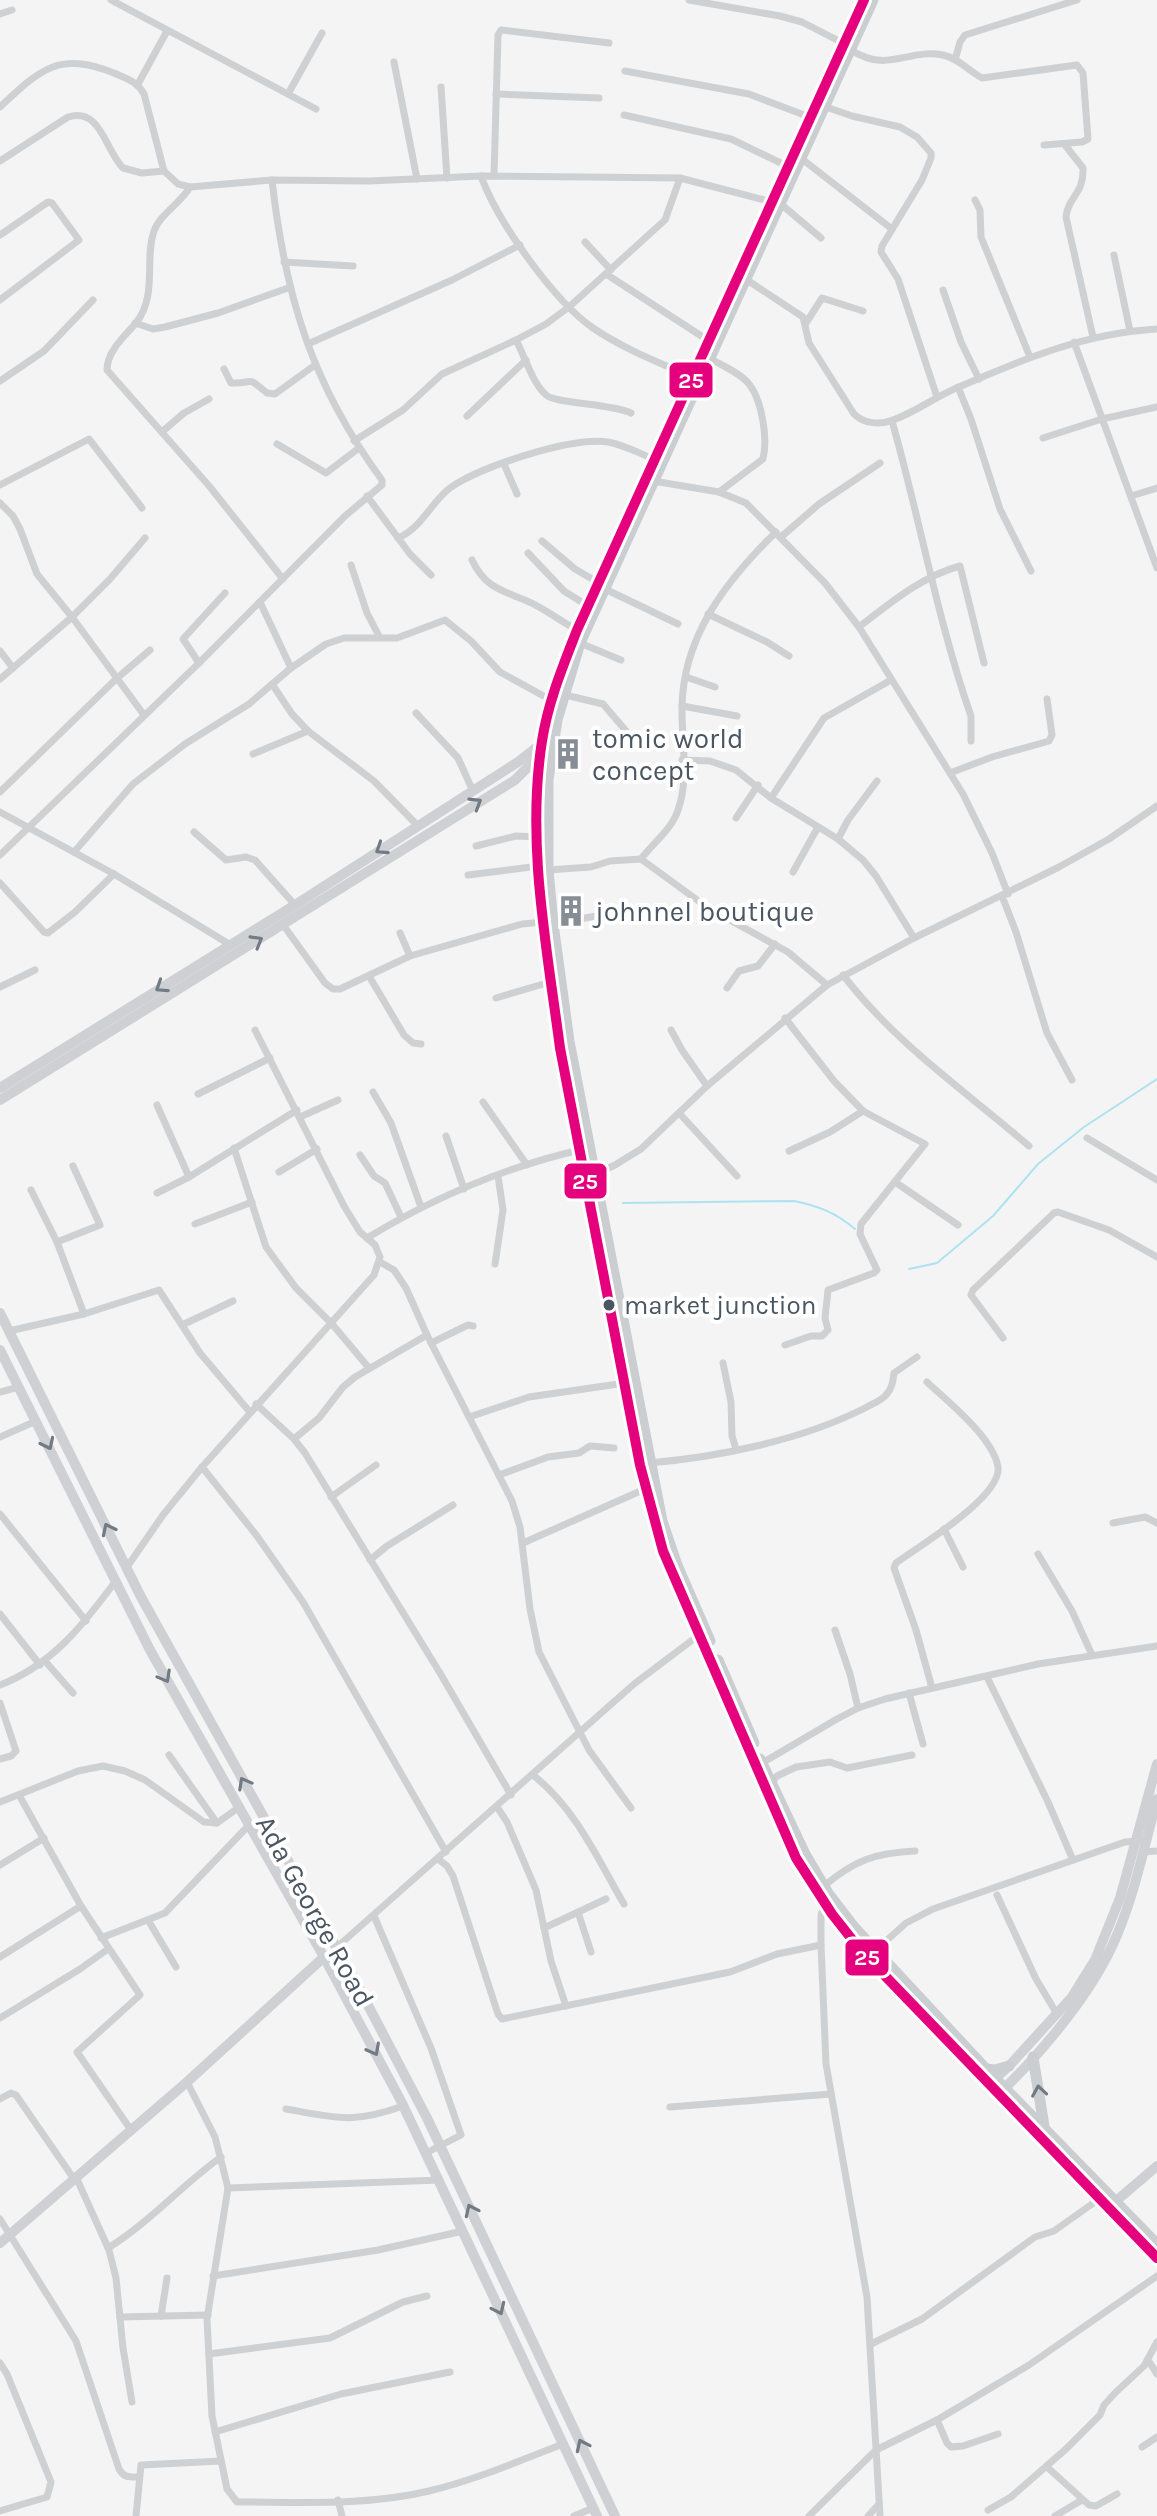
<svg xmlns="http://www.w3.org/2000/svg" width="1157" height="2516" font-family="Karla,sans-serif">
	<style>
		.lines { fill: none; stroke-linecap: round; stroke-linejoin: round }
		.stream { stroke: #aee2f0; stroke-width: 2 }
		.street { stroke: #ced0d2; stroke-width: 7 }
		.secondary { stroke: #ced0d4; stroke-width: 10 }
		.primary { stroke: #caced1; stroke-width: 11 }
		.bus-1-casing { stroke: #fff; stroke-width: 16 }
		.bus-1 { stroke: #e5007d; stroke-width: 10 }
		.oneway { stroke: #727b84 }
		.oneway2 { stroke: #707a83 }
		.bus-dot { fill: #4a5661; stroke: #fff; stroke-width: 3 }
		.labels { text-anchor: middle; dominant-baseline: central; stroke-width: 8; stroke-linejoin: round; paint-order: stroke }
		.bus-label { font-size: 26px; fill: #4a5661; stroke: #fff; text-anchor: start }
		.poi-label { font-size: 28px; fill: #4a5661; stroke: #fff; text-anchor: start }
		.street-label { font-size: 28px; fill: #4a5661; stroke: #fff }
		.line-badge { stroke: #fff; stroke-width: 3 }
		.badge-label { font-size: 22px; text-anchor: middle; font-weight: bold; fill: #fff }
	</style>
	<rect width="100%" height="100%" fill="#f4f4f4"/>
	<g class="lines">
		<g class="stream">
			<path d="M623,1203L794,1201C819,1206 836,1213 855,1229"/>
			<path d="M909,1269L937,1263L993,1216L1038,1164L1084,1127L1157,1079"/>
		</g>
		<g class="street">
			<path d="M111,0L316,109"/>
			<path d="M689,0L780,16L802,22L845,44"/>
			<path d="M0,14L12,10"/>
			<path d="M851,50C888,74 908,48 943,55C958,58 969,71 982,78L1077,65L1083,73L1088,139L1082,142L1044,145"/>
			<path d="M955,60L960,42L965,35L1077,0"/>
			<path d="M394,62L417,179"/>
			<path d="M625,71L749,94L812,118"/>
			<path d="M138,84L167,31"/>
			<path d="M441,87L447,178"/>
			<path d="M288,94L322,33"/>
			<path d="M496,94L599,98"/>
			<path d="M0,107C41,69 58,51 114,73C127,79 137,81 144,94L164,171L178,184L190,187L272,180L369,181L481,176L680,178L772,202"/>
			<path d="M826,107L852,116L900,127L917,137L931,153V158L922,180L882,246L881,252L898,279L937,397"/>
			<path d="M624,115L731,139L789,167"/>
			<path d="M1065,145L1083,168C1084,195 1068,196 1066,217L1093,337"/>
			<path d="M802,159L892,229"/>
			<path d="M0,161L68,117C101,107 105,150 123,168L142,173L164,171"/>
			<path d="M481,176C497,221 554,301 593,328C624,349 658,362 692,377"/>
			<path d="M494,176L498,35L501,30L609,43"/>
			<path d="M190,187C181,203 160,214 154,231C144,259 158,295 136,323C125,336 107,351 107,370L210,487L283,579"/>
			<path d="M975,200L980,210L981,237L1030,357"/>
			<path d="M782,205L821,238"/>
			<path d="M0,235L48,202L52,203L79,240L0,300"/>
			<path d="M585,242L611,270"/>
			<path d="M1114,255L1130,331"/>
			<path d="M284,262L353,266"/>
			<path d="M606,274L709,341"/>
			<path d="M747,280L803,317L809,343L854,414C864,424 880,425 893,420C916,412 936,396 959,387C1023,359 1086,333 1157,329"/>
			<path d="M943,290L961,342L979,379"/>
			<path d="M135,323L153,329L165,327L218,313L288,288"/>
			<path d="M806,323L822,298L863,311"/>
			<path d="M516,340C525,357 532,382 546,395C556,404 610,403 631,413"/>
			<path d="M1074,342L1157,568"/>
			<path d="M308,344L452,280L520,245"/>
			<path d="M711,359C723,366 740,373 749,384C762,400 768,439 763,459L719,492"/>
			<path d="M224,369L231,383C257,384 244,374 267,393L275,394L315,365"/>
			<path d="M0,381L44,351L93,300"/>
			<path d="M958,387L971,419L1000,509L1031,571"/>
			<path d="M467,416L526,360"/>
			<path d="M892,421C920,519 937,619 971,716V741"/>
			<path d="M163,431L184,413L209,399"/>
			<path d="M1043,438L1102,419L1157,407"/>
			<path d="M354,441L403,410L442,374L516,340L546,324L569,307L665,220L680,178"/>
			<path d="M277,444L326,473L359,448"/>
			<path d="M504,464L517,494"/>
			<path d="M653,481L719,492L746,503L825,583L859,627L963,794L992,853L1008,894"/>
			<path d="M0,485L89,439L142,508"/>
			<path d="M367,496L410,554L431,575"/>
			<path d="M1131,496L1157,488"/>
			<path d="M0,503L13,516L20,529L37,574L72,617L144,715"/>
			<path d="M781,537L819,504L880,463"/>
			<path d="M398,538C422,528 431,502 450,488C481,466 571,437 608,442C624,445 639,453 654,459"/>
			<path d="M542,541L575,569L599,583"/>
			<path d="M528,553L564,591L588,606"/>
			<path d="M472,560C485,588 502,590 527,601C544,608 560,621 577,630"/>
			<path d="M351,565L367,613L379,636"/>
			<path d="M605,589L678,624"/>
			<path d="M260,602L291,668"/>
			<path d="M708,614L767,642L789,656"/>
			<path d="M859,627C889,604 922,576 960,566L984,663"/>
			<path d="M580,643L621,660"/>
			<path d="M0,651L13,668"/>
			<path d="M199,663L183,639L225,593"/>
			<path d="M686,677L715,687"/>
			<path d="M0,679L72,617L110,579L145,538"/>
			<path d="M272,684L292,714L308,731L374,781L418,826"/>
			<path d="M565,695L603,704L633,739"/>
			<path d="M682,706L737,716"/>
			<path d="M416,713L458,758L472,789"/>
			<path d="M253,754L308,731"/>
			<path d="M682,760L710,761L736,770L771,798L838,839L863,860L876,876L914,938"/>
			<path d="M950,773L992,757L1049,741L1052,735L1047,699"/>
			<path d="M0,792L116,679L150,650"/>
			<path d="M771,798L824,718L891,680"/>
			<path d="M0,812L114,874L229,944"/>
			<path d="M736,818L758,785"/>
			<path d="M194,832L226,860L246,857L255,860L295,905"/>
			<path d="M838,839L848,820L877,781"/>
			<path d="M476,846L516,836L538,837"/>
			<path d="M74,852L133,784L185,744L249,704L291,668L326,644L344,638H397L445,620L471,641L500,672L551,700"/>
			<path d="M0,855L199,663L345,516L382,485V480C312,385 285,296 272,180"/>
			<path d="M641,859C653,843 672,829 678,810C689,780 682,743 682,712C681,638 726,581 776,532"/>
			<path d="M548,870L591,867L610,861L641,859L708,908L788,952L827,985"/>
			<path d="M793,872L818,827"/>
			<path d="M468,875L539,866"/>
			<path d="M0,883L44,932L48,933L75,912L114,874"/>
			<path d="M1002,896L1016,932L1047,1033L1072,1080"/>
			<path d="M553,924L601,915"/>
			<path d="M284,926L325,983L333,989H340L410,956L522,924L543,922"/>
			<path d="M400,933L410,956"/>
			<path d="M843,975C897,1045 963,1089 1029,1146"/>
			<path d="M369,976L404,1035L413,1043L421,1044"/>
			<path d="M0,987L35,970"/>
			<path d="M727,988L739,971L758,966L775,944"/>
			<path d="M496,998L550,982"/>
			<path d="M785,1018L834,1081L863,1111L925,1144L861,1224L860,1234L877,1270L874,1273L828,1290L825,1318L828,1330L822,1336H811L785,1345"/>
			<path d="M255,1030L344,1206L360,1232L367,1238"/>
			<path d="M671,1030L682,1050L707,1086"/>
			<path d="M373,1092L391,1123L421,1207"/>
			<path d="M198,1094L270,1058"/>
			<path d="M483,1102L527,1165"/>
			<path d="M157,1105L189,1177"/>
			<path d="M679,1113L737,1176"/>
			<path d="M300,1117L338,1100"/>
			<path d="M446,1136L464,1189"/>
			<path d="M1087,1138L1157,1180"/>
			<path d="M234,1148L266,1247L296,1288L332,1324L369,1368"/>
			<path d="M789,1151L830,1132L863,1111"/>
			<path d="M360,1155L374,1176L385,1183L401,1217"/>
			<path d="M279,1172L317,1149"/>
			<path d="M592,1176L615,1165L641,1149L707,1086L827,985L914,938L1059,867L1109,839L1157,806"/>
			<path d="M895,1182L958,1225"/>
			<path d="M31,1190L57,1242L84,1314"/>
			<path d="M157,1193L189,1177L297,1110"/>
			<path d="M195,1224L252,1202"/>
			<path d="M57,1242L100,1225L73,1166"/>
			<path d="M380,1262L394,1270L406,1288L427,1335L512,1501L520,1527L530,1609L539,1652L589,1750L631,1808"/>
			<path d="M495,1264L503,1210L498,1176"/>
			<path d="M182,1325L233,1301"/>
			<path d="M9,1331L84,1314L159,1290L200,1353L249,1411"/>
			<path d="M1003,1338L971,1295L973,1290L1054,1213L1058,1212L1109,1230L1157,1257"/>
			<path d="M431,1343L468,1325L473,1326"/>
			<path d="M723,1363L731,1402L732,1436L736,1449"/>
			<path d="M927,1382C948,1402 993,1437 998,1467C1002,1497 919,1546 896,1563L894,1568L916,1630L932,1688"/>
			<path d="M0,1392L19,1387"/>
			<path d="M256,1404L294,1439L305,1453L440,1673L511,1795"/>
			<path d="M469,1417L529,1397L625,1383"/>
			<path d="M0,1437L36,1421"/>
			<path d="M294,1439L319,1418L343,1387L355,1377L427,1335"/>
			<path d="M649,1463C719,1457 802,1440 865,1408C872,1404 881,1401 886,1395C892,1389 893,1381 894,1373L917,1357"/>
			<path d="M202,1467L257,1536L303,1602L446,1852"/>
			<path d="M499,1475L548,1457L579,1453L590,1446L614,1448"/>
			<path d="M331,1497L376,1465"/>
			<path d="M0,1514L86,1621"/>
			<path d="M1113,1523L1145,1517L1157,1523"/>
			<path d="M944,1529L963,1567"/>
			<path d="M523,1543L645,1489"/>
			<path d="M1038,1554L1072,1611L1092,1655"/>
			<path d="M370,1560L387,1546L453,1505"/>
			<path d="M127,1567L163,1515L202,1467L374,1275L380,1257L375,1245L367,1238C433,1198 508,1166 584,1149"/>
			<path d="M0,1614L40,1665"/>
			<path d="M835,1630L850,1674L858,1708"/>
			<path d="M45,1661L73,1693"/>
			<path d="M987,1677L1048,1802L1073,1860"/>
			<path d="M0,1685C52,1665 83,1625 115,1582"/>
			<path d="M909,1693L923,1744"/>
			<path d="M0,1703L16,1751L11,1756L0,1759"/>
			<path d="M169,1755L217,1823"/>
			<path d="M762,1763L837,1719L858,1708L885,1699L1038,1664L1157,1646"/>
			<path d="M533,1775C576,1809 597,1858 624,1904"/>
			<path d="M772,1782L777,1776L796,1767L830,1762L847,1768L912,1755"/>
			<path d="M19,1795L81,1906L140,1995L77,2052L131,2130"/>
			<path d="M0,1802L78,1771L103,1766L125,1771L145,1780L204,1822L217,1823L238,1808"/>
			<path d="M497,1807L507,1822L536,1890L551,1961L566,2006"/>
			<path d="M1143,1852L1157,1851"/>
			<path d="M438,1859L447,1866L453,1876L498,2014L502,2019L730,1972L777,1954L821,1945"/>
			<path d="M0,1865L44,1838"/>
			<path d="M824,1886C855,1860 875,1853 915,1851"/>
			<path d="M997,1895L1036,1979L1057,2014"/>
			<path d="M825,1903L821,1915V1945L826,2064L867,2297L880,2516"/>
			<path d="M578,1912L591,1952"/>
			<path d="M374,1916L431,2048L461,2135L426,2153"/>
			<path d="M148,1920L176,1967"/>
			<path d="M544,1928L606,1899"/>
			<path d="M101,1938L165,1913L248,1826"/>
			<path d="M337,1947L634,1684L699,1635"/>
			<path d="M875,1951L906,1923L933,1909L1125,1842L1140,1841"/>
			<path d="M0,1957L81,1906"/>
			<path d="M0,2018L80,1969L108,1949"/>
			<path d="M187,2082L215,2137L228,2188L207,2319L212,2416L227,2489L237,2502C300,2502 367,2506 429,2491C475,2480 519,2461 563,2444"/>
			<path d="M0,2099L11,2093L16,2095L74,2179"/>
			<path d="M670,2107L831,2094"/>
			<path d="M286,2109C337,2118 353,2124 403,2106"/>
			<path d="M76,2177L109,2250L116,2278L123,2348L132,2402"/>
			<path d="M228,2188L440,2180"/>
			<path d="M0,2219L76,2341L119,2469C124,2478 129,2477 139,2477"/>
			<path d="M108,2248C150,2222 182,2185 221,2157"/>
			<path d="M213,2276L378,2250L463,2231"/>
			<path d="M161,2316L167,2278"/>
			<path d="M120,2317L208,2315"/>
			<path d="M871,2344L922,2319L1035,2237L1054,2231L1099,2199"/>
			<path d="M209,2354L330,2338L403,2302L427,2296"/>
			<path d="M1148,2360L1157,2374"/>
			<path d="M0,2363L7,2374L51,2482L47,2497L0,2511"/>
			<path d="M937,2420L947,2443L951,2447L963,2446L998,2434"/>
			<path d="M215,2432L341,2394L450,2372"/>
			<path d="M1142,2447L1157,2437"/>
			<path d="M1047,2467L1089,2505L1096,2506L1117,2494"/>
			<path d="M338,2500L342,2516"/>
			<path d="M988,2510L1011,2497L1066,2449L1100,2415L1104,2405L1115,2393L1144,2366L1157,2342"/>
			<path d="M136,2516L141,2465L221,2461"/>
			<path d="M574,2516L593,2508"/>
			<path d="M809,2516L876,2450L937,2420L1029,2365L1157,2276"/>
			<path d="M868,2516L879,2504"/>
			<path d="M1055,2516L1082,2500"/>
		</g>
		<g class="secondary">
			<path d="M0,1088L295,905L518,762L545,741"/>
			<path d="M0,1100L515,780L533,762L546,757"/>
			<path d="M0,1313L141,1597L359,1988L427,2118L615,2516"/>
			<path d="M0,1350L150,1650L324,1957L401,2101L597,2516"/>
			<path d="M989,2084L1009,2066L1072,1997L1095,1960L1120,1898L1157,1764"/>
			<path d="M1000,2093C1043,2051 1094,1991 1117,1935C1135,1892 1145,1844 1157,1799"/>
			<path d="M1116,2201L1157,2166"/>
			<path d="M0,2243L187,2082L324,1957"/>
		</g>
		<g class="primary">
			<path d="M864,0L577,630C563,666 548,702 542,741C526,843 547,948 560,1048L640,1465L663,1551L796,1858L832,1914L862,1952L1157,2258"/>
			<path d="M710,1641L677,1565L662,1521L569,1041L553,924L548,870V780L557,720L580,643L873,0"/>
			<path d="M718,1660L754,1743"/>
			<path d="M760,1759L805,1854L828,1893L854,1927L986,2069L1157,2244"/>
			<path d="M1033,2057L1044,2126"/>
			<path d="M986,2069L995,2070L1009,2066"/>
		</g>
		<defs>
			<path id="bus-1" d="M864,0L577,630C563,666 548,702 542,741C526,843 547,948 560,1048L640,1465L663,1551L796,1858L832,1914L862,1952L1157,2258"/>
		</defs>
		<use href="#bus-1" class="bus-1-casing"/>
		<use href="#bus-1" class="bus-1"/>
	</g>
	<defs><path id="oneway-chevron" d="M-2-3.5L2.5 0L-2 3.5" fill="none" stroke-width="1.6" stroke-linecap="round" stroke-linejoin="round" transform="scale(2)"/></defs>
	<g class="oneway">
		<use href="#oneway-chevron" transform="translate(476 803) rotate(-32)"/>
		<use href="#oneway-chevron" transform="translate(381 849) rotate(147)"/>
		<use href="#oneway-chevron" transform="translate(257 941) rotate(-30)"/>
		<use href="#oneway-chevron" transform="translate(161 987) rotate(147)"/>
		<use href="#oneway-chevron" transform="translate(48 1444) rotate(64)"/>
		<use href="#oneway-chevron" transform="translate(108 1529) rotate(-116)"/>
		<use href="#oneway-chevron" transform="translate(165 1677) rotate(61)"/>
		<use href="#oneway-chevron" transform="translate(244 1783) rotate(-119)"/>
		<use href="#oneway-chevron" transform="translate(374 2050) rotate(62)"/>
		<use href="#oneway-chevron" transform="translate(471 2210) rotate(-115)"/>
		<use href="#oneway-chevron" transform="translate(499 2309) rotate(65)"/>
		<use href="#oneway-chevron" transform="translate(582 2445) rotate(-115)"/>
	</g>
	<use class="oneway2" href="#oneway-chevron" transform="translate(1039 2091) rotate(-99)"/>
	<defs>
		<symbol id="building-bare" viewBox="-9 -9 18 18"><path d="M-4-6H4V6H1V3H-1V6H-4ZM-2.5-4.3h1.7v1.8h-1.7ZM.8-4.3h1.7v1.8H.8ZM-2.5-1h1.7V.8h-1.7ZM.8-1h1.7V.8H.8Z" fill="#868d94" stroke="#fff" stroke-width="2.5" paint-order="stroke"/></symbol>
	</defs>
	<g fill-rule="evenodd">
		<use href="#building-bare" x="546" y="732" width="44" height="44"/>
		<use href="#building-bare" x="549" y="889" width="44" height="44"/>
	</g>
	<circle class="bus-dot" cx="609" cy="1305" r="7"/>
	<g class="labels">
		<g class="bus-label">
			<text x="624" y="1305">market junction</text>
		</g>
		<g class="poi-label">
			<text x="592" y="738">tomic world<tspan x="592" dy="32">concept</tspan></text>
			<text x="595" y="911">johnnel boutique</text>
		</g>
		<g class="street-label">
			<text transform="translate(315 1911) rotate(61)">Ada George Road</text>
		</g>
	</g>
	<g class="line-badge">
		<rect x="668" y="361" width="46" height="38" rx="8" fill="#e5007d"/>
		<rect x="563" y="1162" width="45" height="38" rx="8" fill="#e5007d"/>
		<rect x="844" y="1938" width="46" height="39" rx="8" fill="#e5007d"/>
	</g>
	<g class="badge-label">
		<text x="691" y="388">25</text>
		<text x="585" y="1189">25</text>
		<text x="867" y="1965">25</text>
	</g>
</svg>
